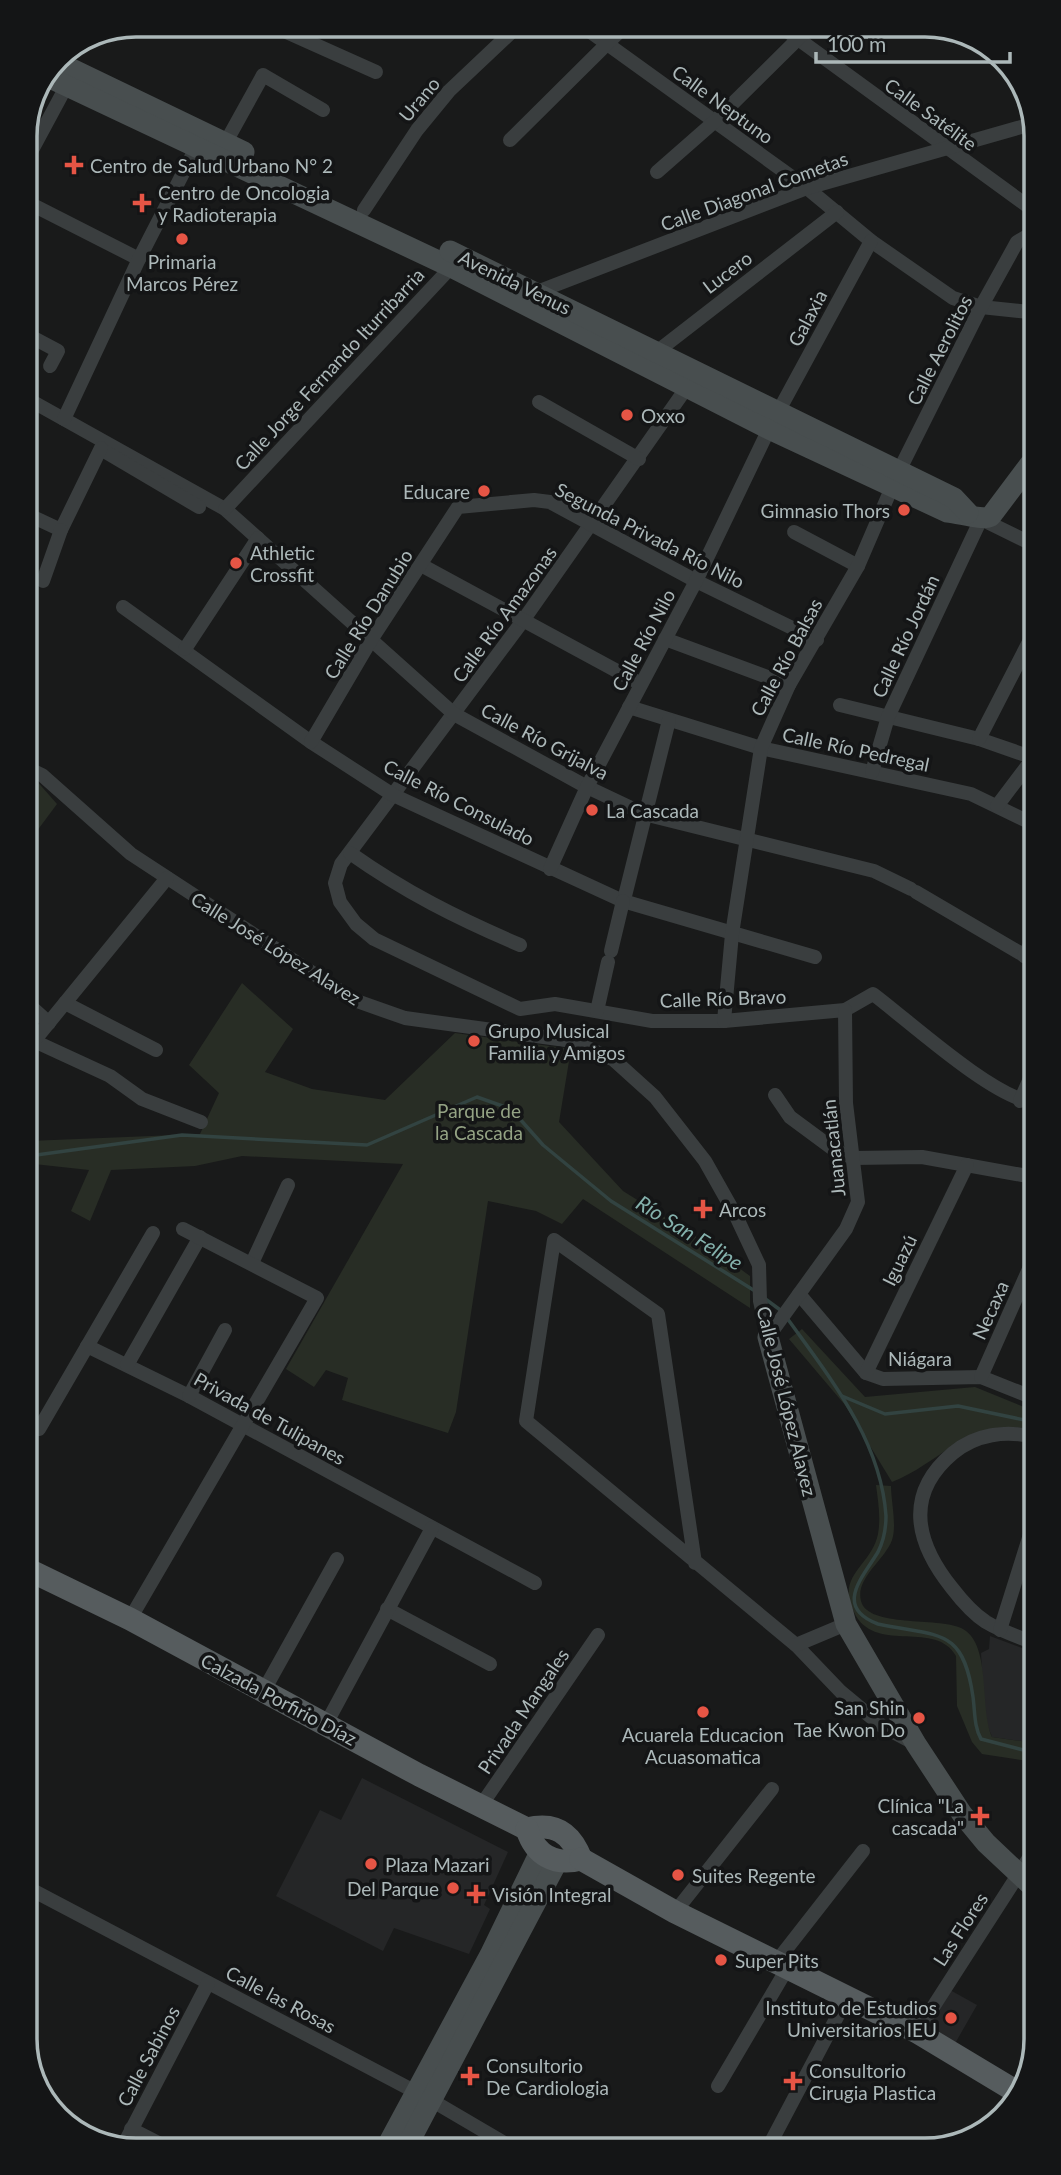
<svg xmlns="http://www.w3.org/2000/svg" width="1061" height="2175" font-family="Lato,sans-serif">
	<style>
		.built { fill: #252627 }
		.green { fill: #282d25 }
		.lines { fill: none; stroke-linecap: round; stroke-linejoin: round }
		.stream { stroke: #324341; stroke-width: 3.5 }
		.street { stroke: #3a3e3f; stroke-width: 14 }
		.secondary { stroke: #484e4f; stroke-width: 21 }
		.primary { stroke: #565c5e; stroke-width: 23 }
		.poi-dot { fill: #e65545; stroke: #141516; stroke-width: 2.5 }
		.labels { text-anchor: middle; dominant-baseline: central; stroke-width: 7; stroke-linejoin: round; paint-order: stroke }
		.street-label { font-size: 19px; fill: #acb8b9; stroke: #141516 }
		.poi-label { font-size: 19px; fill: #acb8b9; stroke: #141516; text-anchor: start }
		.park-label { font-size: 19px; fill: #94a384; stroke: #141516 }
		.water-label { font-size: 21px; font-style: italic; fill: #85b2ad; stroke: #141516 }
		.rim { fill: none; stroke: #acb8b9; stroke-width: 3.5 }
	</style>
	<rect width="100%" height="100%" fill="#191a1a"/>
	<g class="built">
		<path d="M990,1636L1035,1653V1743L992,1737L985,1720L981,1653L989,1649Z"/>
		<path d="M362,1778L508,1852L484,1905L490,1909L469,1954L394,1928L383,1951L276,1896L320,1810L341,1820Z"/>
		<path d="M950,1990L977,2005L953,2047L926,2031Z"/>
	</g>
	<g class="green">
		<path d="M27,770L57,804L28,843Z"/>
		<path d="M242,983L293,1029L265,1072L312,1089L385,1100L455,1033L571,1049L559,1122L623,1191L695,1236L750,1276V1308L583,1199L562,1224L536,1211L488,1201L456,1412L448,1433L342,1400L348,1378L326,1370L314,1387L286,1369L403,1164L242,1156L195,1166L111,1170L90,1221L71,1211L89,1170L34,1164L29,1178V1141L200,1134L219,1093L189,1065Z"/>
		<path d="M802,1329L865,1397L975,1387L1034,1411V1430C968,1415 948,1459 892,1482L845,1405L789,1339Z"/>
		<path d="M876,1485L891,1486C891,1501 897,1526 892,1540C885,1560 855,1578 861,1601C868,1628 938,1617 961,1628C992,1642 979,1707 992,1737L1035,1743V1762L982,1754L972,1742L957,1706L956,1656C936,1620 878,1653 856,1616C833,1575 871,1568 878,1534C881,1517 878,1501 876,1485Z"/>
	</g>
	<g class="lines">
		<g class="stream">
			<path d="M29,1156L182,1135L367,1145L477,1097L511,1109L543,1145L611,1201L755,1291"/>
			<path d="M764,1298L783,1312"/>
			<path d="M787,1318C830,1378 881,1440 886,1516C886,1529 884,1540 878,1552C863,1577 833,1607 878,1624C938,1637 963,1626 973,1697C975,1711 974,1727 981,1739L1035,1753"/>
			<path d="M842,1396L885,1414L958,1406L1034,1422"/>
		</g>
		<g class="street">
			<path d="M271,25L376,72"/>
			<path d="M581,25L807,188L871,241L953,298L981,307L1029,312"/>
			<path d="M779,25L1029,207"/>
			<path d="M510,140L626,25"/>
			<path d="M221,151L263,75L323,110"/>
			<path d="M25,163L67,85"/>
			<path d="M657,172L714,122L812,25"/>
			<path d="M25,201L139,259"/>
			<path d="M364,210L417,130L449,91L519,25"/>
			<path d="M537,292L807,188L1028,125"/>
			<path d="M26,334L58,351L50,366"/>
			<path d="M650,357L837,212"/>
			<path d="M692,380L522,622L341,864L335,883L340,902L356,924L374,939L520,1009L555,1004L652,1021H724L845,1010L873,994C909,1021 992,1097 1032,1102"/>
			<path d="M26,398L225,509L454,714L587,787L644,814L874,871L911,889"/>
			<path d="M539,402L639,459"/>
			<path d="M777,414L871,241"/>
			<path d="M64,419L139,259L200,140"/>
			<path d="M104,451L199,507"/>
			<path d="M225,509L456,262"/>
			<path d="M31,516L61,530L101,448"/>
			<path d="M794,532L858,566"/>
			<path d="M421,565L641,684"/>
			<path d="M43,581L61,530"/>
			<path d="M123,607L311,742L393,795L623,901L815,957"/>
			<path d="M665,639L789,685"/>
			<path d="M185,649L258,538"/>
			<path d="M840,705L979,739L1031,757"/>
			<path d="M629,707L761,748L971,794L1031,823"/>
			<path d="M979,739L1031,638"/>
			<path d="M311,742L371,640L458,507L534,500L550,502L696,581L817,640"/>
			<path d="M27,768L42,775L131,854L354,1000L405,1018L573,1041L614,1060L655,1097L705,1161L736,1216L759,1265L760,1301L768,1337"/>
			<path d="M872,772L888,717L981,519L1030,543"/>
			<path d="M997,806L1031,761"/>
			<path d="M350,853C405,892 457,918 520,945"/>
			<path d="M550,869L587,787L696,581L769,429"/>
			<path d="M916,892L1032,960"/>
			<path d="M625,896L669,720"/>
			<path d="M611,951L623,901"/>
			<path d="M1024,956L1032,941"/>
			<path d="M65,1003L156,1050"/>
			<path d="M28,1004L49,1023"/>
			<path d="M597,1011L608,962"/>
			<path d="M724,1021L732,934L761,748L789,685L858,566L898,473L981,307L1017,242L1029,235"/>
			<path d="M34,1041L110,1076L142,1099L201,1122"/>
			<path d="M29,1047L167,878"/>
			<path d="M775,1095L790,1117L836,1151L854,1158L922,1157L1033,1177"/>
			<path d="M1020,1101L1032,1074"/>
			<path d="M252,1263L288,1185"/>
			<path d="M799,1294L866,1373L883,1379L981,1377L1034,1398"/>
			<path d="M768,1337L846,1229L858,1202L846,1103L845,1010"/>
			<path d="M87,1346L189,1396L535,1583"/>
			<path d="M127,1365L200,1237"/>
			<path d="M866,1373L967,1165"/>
			<path d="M981,1377L1033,1260"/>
			<path d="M189,1396L225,1330"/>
			<path d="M39,1429L153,1233"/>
			<path d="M1034,1437C1006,1430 976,1434 953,1453C904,1494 915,1542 952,1588C962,1601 972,1613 986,1622C1001,1631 1018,1637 1035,1643"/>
			<path d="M695,1563L658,1314L554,1240L526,1421L796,1645L841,1692L882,1726L914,1743"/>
			<path d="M387,1609L490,1664"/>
			<path d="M130,1619L317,1298L183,1229"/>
			<path d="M1000,1630L1034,1522"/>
			<path d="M796,1645L846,1624"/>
			<path d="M263,1692L337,1559"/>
			<path d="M326,1724L432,1528"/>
			<path d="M480,1807L598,1635"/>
			<path d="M32,1890L431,2100L511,2147"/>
			<path d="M675,1912L772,1789"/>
			<path d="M777,1961L863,1851"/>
			<path d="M917,2032L1036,1847"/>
			<path d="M718,2086L788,1967"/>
			<path d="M131,2129L172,2150"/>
			<path d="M770,2144L847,1998"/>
			<path d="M122,2148L208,1983"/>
		</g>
		<g class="secondary">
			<path d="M55,61L244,152"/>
			<path d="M48,77L451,267L769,429L947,512C960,513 982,521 991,516L1030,464"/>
			<path d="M450,251L954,498L968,513"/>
			<path d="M768,1337L846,1624L916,1744L962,1814L986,1843L1036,1890"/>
			<path d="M386,2148L490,1955L540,1852"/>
			<path d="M406,2148L557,1862"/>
		</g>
		<g class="primary">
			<path d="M31,1571L130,1619L419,1775L527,1829"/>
			<path d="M527,1829C555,1822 571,1833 581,1859"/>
			<path d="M527,1829C535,1855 555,1866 581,1859"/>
			<path d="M581,1859L675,1912L917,2032L1020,2094"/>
		</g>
	</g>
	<g class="poi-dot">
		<path d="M70.5 154.5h7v7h7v7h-7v7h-7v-7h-7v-7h7z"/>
		<path d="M138.5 192.5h7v7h7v7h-7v7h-7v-7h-7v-7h7z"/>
		<circle cx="182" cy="239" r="7"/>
		<circle cx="627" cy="415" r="7"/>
		<circle cx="484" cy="491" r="7"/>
		<circle cx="904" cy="510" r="7"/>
		<circle cx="236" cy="563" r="7"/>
		<circle cx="592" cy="810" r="7"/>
		<circle cx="474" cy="1041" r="7"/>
		<path d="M699.5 1198.5h7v7h7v7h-7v7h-7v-7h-7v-7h7z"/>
		<circle cx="703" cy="1712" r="7"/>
		<circle cx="919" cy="1718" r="7"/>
		<path d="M976.5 1805.5h7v7h7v7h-7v7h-7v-7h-7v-7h7z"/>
		<circle cx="371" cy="1864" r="7"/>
		<circle cx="678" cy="1875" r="7"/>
		<circle cx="453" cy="1888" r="7"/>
		<path d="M472.5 1883.5h7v7h7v7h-7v7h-7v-7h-7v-7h7z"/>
		<circle cx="721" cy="1960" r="7"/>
		<circle cx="951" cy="2018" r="7"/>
		<path d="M466.5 2065.5h7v7h7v7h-7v7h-7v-7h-7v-7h7z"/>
		<path d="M789.5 2070.5h7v7h7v7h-7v7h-7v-7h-7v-7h7z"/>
	</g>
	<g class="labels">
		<g class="street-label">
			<text transform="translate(419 99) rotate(-50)">Urano</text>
			<text transform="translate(723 104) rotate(36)">Calle Neptuno</text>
			<text transform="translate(931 114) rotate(36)">Calle Satélite</text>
			<text transform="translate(754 191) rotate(-20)">Calle Diagonal Cometas</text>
			<text transform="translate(727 272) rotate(-37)">Lucero</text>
			<text transform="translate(515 282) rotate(26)">Avenida Venus</text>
			<text transform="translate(807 318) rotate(-62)">Galaxia</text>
			<text transform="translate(939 350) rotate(-63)">Calle Aerolitos</text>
			<text transform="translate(329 369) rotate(-47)">Calle Jorge Fernando Iturribarria</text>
			<text transform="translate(650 535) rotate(27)">Segunda Privada Río Nilo</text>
			<text transform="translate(368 614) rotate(-58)">Calle Río Danubio</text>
			<text transform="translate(504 614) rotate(-54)">Calle Río Amazonas</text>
			<text transform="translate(905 636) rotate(-65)">Calle Río Jordán</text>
			<text transform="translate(643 640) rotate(-62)">Calle Río Nilo</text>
			<text transform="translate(786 657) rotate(-62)">Calle Río Balsas</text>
			<text transform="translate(545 741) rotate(28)">Calle Río Grijalva</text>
			<text transform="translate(856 749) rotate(12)">Calle Río Pedregal</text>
			<text transform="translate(459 802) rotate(27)">Calle Río Consulado</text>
			<text transform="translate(276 948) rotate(32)">Calle José López Alavez</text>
			<text transform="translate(723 998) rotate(-2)">Calle Río Bravo</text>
			<text transform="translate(833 1148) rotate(-96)">Juanacatlán</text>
			<text transform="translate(899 1260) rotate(-64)">Iguazú</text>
			<text transform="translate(990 1310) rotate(-66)">Necaxa</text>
			<text x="920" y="1358">Niágara</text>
			<text transform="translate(787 1401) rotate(76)">Calle José López Alavez</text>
			<text transform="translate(270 1418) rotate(29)">Privada de Tulipanes</text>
			<text transform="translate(279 1699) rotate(28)">Calzada Porfirio Díaz</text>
			<text transform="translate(523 1711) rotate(-56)">Privada Mangales</text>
			<text transform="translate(960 1929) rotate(-57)">Las Flores</text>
			<text transform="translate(281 1999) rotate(28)">Calle las Rosas</text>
			<text transform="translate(148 2056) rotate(-62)">Calle Sabinos</text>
		</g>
		<g class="poi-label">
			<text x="90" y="165">Centro de Salud Urbano N° 2</text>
			<text x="158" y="192">Centro de Oncologia<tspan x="158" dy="22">y Radioterapia</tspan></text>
			<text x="182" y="261" text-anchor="middle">Primaria<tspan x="182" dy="22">Marcos Pérez</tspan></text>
			<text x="641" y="415">Oxxo</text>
			<text x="470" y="491" text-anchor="end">Educare</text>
			<text x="890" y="510" text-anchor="end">Gimnasio Thors</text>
			<text x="250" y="552">Athletic<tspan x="250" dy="22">Crossfit</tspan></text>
			<text x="606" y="810">La Cascada</text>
			<text x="488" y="1030">Grupo Musical<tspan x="488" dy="22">Familia y Amigos</tspan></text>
			<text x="719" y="1209">Arcos</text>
			<text x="905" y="1707" text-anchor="end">San Shin<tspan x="905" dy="22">Tae Kwon Do</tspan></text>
			<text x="703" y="1734" text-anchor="middle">Acuarela Educacion<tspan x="703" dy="22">Acuasomatica</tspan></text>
			<text x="964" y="1805" text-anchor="end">Clínica "La<tspan x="964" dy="22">cascada"</tspan></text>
			<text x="385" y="1864">Plaza Mazari</text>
			<text x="692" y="1875">Suites Regente</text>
			<text x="439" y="1888" text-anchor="end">Del Parque</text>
			<text x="492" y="1894">Visión Integral</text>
			<text x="735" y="1960">Super Pits</text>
			<text x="937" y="2007" text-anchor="end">Instituto de Estudios<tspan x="937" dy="22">Universitarios IEU</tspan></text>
			<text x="486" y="2065">Consultorio<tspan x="486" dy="22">De Cardiologia</tspan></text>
			<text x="809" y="2070">Consultorio<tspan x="809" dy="22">Cirugia Plastica</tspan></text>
		</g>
		<g class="park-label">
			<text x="479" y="1110">Parque de<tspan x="479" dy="22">la Cascada</tspan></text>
		</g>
		<g class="water-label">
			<text transform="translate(690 1232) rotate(32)">Río San Felipe</text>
		</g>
	</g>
	<path d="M0 0H1061V2175H0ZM136 37H925A99 99 0 0 1 1024 136V2039A99 99 0 0 1 925 2138H136A99 99 0 0 1 37 2039V136A99 99 0 0 1 136 37Z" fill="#141516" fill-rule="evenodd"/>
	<path class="rim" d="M136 37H925A99 99 0 0 1 1024 136V2039A99 99 0 0 1 925 2138H136A99 99 0 0 1 37 2039V136A99 99 0 0 1 136 37Z"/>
	<path d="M816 52v10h194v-10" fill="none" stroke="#acb8b9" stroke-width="3.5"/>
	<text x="827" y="52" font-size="21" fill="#acb8b9" stroke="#141516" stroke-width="5" paint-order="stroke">100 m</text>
</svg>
